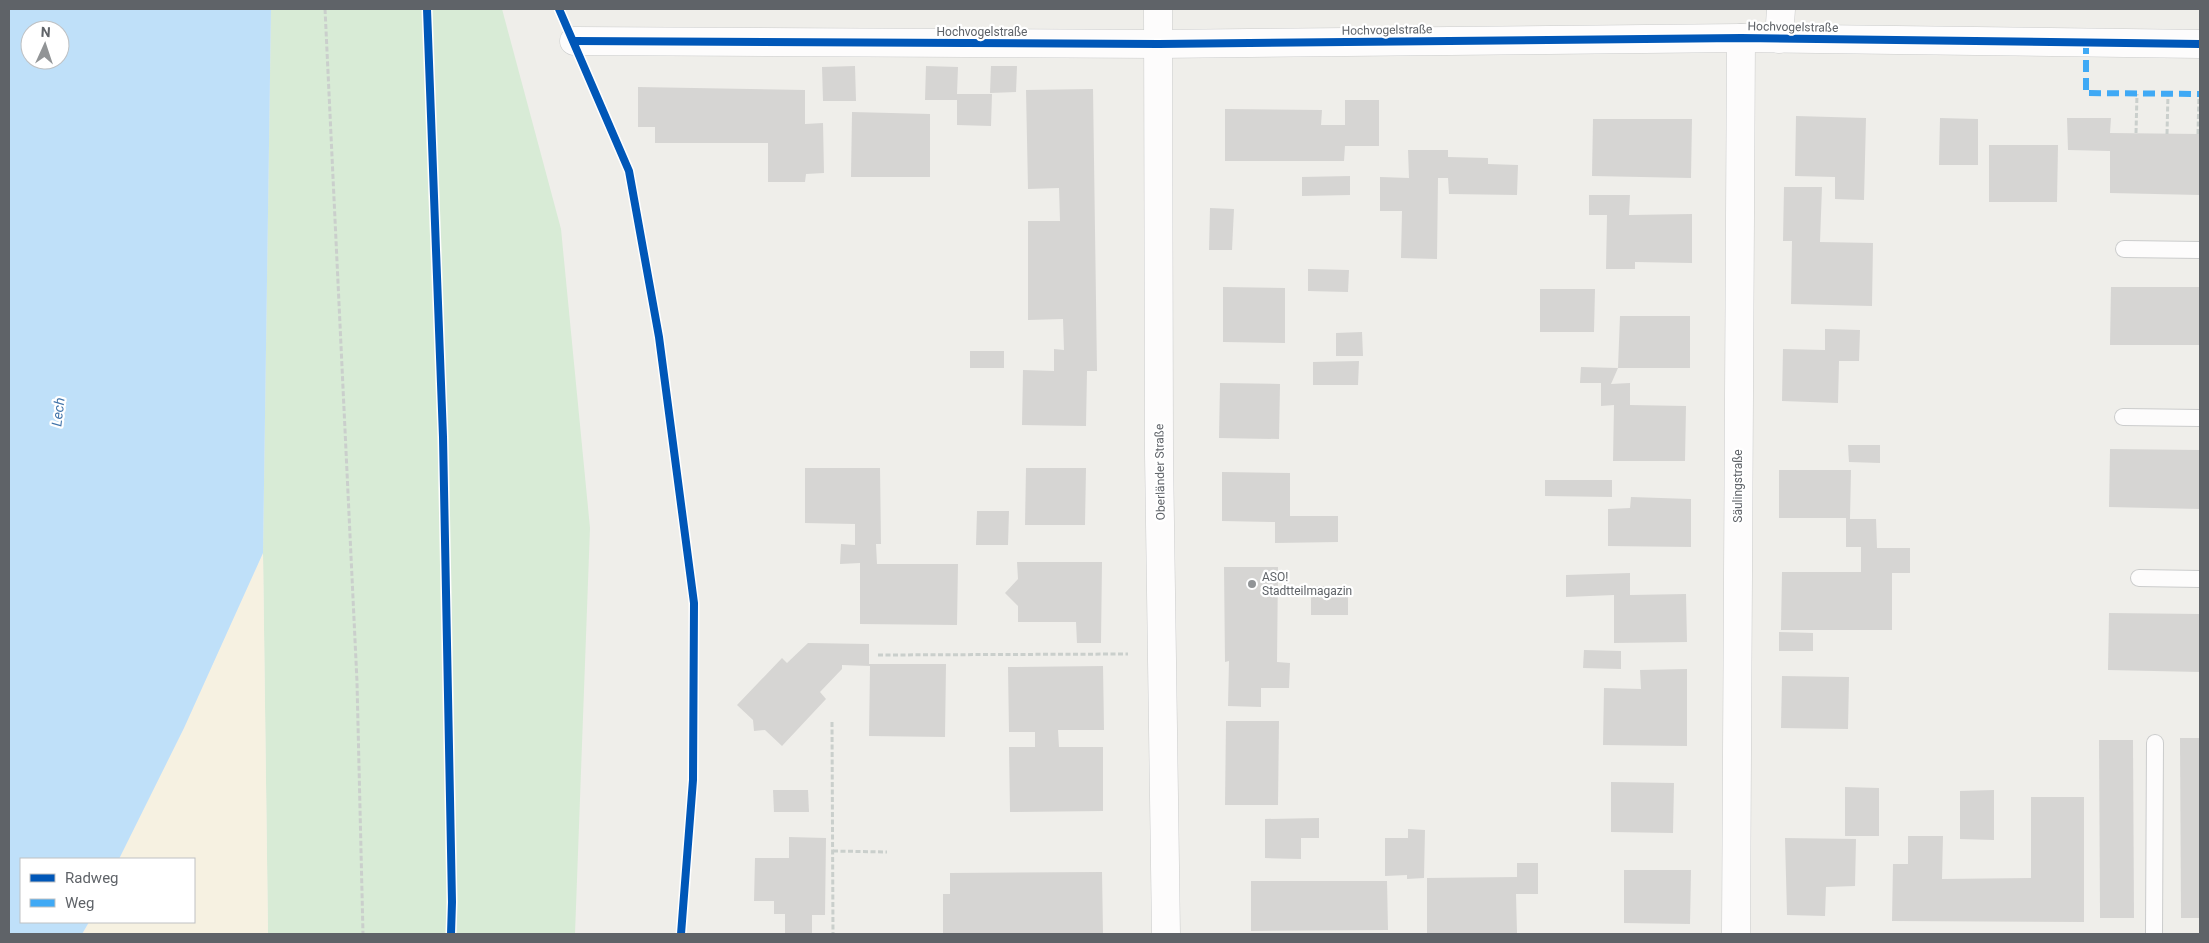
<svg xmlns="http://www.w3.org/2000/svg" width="2209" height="943" font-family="Roboto,sans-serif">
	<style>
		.green { fill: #d8ebd6 }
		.sand { fill: #f6f1e1 }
		.water { fill: #bfe0f9; fill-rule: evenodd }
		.building { fill: #d6d5d3 }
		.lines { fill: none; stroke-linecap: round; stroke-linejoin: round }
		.lane-casing { stroke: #cbcccc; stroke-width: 18 }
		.street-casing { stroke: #cbcccc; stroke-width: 29 }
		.path { stroke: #cacfcc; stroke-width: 3; stroke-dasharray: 5 2.5; stroke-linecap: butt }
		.lane { stroke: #fdfcfc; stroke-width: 16 }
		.street { stroke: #fdfcfc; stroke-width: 28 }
		.quiet { stroke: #3fa9f5; stroke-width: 6; stroke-dasharray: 12 6; stroke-linecap: butt }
		.cycleway-casing { stroke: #fff; stroke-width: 11 }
		.cycleway { stroke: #0057b8; stroke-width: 8 }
		.poi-dot { fill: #919496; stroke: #fff; stroke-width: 2 }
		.labels { text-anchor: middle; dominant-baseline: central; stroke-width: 4.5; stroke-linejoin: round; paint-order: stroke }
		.street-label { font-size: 12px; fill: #5f6368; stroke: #fff }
		.poi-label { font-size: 12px; fill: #5f6368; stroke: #fff; text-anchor: start }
		.water-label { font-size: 14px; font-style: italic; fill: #4174aa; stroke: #fff }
	</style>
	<rect width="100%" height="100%" fill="#efeeea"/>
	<path class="green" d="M271,9H502L561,229L590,528L575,934H268L263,553Z"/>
	<path class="sand" d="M263,553L268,934H83L89,922H194V859H119L184,728Z"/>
	<path class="water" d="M9,9H271L263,553L184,728L119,859H21V922H89L82,934H9ZM30,30H60V60H30Z"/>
	<g class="building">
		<path d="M855,66L856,101H823L822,67Z"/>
		<path d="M926,66L958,67L957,94H992L991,126L957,125V100H925Z"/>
		<path d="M991,66H1017L1016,92L990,93Z"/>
		<path d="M638,87L805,90V124L823,123L824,173L806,174L805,182H768V143H655V127H638Z"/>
		<path d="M1093,89L1097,371H1087L1086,426L1022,425L1023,370L1054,371V349L1064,350L1063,319L1028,320V221H1060L1059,188L1028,189L1026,90Z"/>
		<path d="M1345,100H1379V146H1345L1344,161H1225V109L1322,110L1321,125H1345Z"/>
		<path d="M852,112L930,114V177H851Z"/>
		<path d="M1796,116L1866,118L1864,200L1835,199V177L1795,176Z"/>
		<path d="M1940,118L1978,119V165H1939Z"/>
		<path d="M2067,118H2111L2110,133L2200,134V195L2110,193V151L2068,150Z"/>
		<path d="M1593,119H1692L1691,178L1592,176Z"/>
		<path d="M1989,145H2058L2057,202H1989Z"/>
		<path d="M1408,150H1448V157L1488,158V164L1518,165L1517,195L1449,194L1448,178H1438L1437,259L1401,258L1402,211H1380V177L1409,178Z"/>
		<path d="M1350,176V195L1302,196V177Z"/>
		<path d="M1784,187H1822L1820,242L1873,243L1872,306L1791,304L1792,241H1783Z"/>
		<path d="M1589,195H1630L1629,215L1692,214V263L1635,262V269H1606L1607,215H1589Z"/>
		<path d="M1210,208L1234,209L1232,250H1209Z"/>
		<path d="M1308,269L1349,270L1348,292L1308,291Z"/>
		<path d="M1223,287L1285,288V343L1223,342Z"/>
		<path d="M2111,287H2200V345H2110Z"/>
		<path d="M1540,289H1595L1594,332H1540Z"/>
		<path d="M1620,316H1690V368H1618L1611,384L1630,383V405L1686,406L1685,461H1613L1614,405L1601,406V383H1580L1581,367L1618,368Z"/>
		<path d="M1825,329L1860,330L1859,361H1839L1838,403L1782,401L1783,349L1825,350Z"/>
		<path d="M1362,332L1363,356H1336V333Z"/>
		<rect x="970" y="351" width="34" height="17"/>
		<path d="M1359,361L1358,385H1313V362Z"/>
		<path d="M1220,383L1280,384L1279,439L1219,438Z"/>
		<path d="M1848,445H1880V463L1849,462Z"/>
		<path d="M2110,449L2200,450V509L2109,507Z"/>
		<path d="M805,468H880L881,544H876L877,564H958L957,625L860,624V563L840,564L841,544L855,545V524L805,523Z"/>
		<path d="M1026,468H1086L1085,525H1025Z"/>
		<path d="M1779,470H1851L1850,519H1876L1877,548H1910V573H1892V630H1781L1782,572H1861V547H1846V518H1779Z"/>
		<path d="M1222,472L1290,473V516H1338V542L1275,543V522L1222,521Z"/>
		<path d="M1545,480H1612V497L1545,496Z"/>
		<path d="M1631,497L1691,499V547L1608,546V509L1630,508Z"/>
		<path d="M977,511H1009L1008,545H976Z"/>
		<path d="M1017,562H1102L1101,643H1077L1076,622H1018V606L1005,593L1018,579Z"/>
		<path d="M1224,567H1278L1277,662L1290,663L1289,688H1261V707L1228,706L1229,661L1225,662Z"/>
		<path d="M1630,573V595L1686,594L1687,642L1614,643V595L1566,597V575Z"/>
		<rect x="1311" y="586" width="37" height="29"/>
		<path d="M2109,613L2200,614V672L2108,670Z"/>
		<path d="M1779,632L1813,633V651H1779Z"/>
		<path d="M808,643L869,644V664H946L945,737L869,736L870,666L842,665V669L820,692L826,699L782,746L765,730L754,731L753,720L737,705L782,658L787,663Z"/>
		<path d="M1584,650L1621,651V669L1583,668Z"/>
		<path d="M1103,666L1104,730H1058L1059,747H1103V811L1010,812L1009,747H1035V732H1009L1008,667Z"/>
		<path d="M1687,669V746L1603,745L1604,688L1641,689L1640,670Z"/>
		<path d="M1782,676L1849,677L1848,729L1781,728Z"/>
		<path d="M1226,721H1279L1278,805H1225Z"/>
		<path d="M2180,738H2200V918H2181Z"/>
		<path d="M2099,740H2133L2134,918H2100Z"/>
		<path d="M1611,782L1674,783L1673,833L1611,832Z"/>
		<path d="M1845,787L1879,788V836H1845Z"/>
		<path d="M773,790H808L809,812H774Z"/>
		<path d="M1994,790V840L1960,839V791Z"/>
		<path d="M2031,797H2084V922L1892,921L1893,864H1908V836H1943L1942,879L2031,878Z"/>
		<path d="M1319,818V838H1301V859L1265,858V819Z"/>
		<path d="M1408,829L1425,830L1424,878L1407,879V875L1385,876V838H1408Z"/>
		<path d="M789,837L826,838L825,915H812V934H785V914H774V901H754L755,858H789Z"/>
		<path d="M1785,838L1856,839L1855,886L1826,887L1825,916L1787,915Z"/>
		<path d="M1517,863H1538V894H1516L1517,933H1427V878L1517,877Z"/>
		<path d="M1624,870H1691L1690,924L1624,923Z"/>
		<path d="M1102,872L1103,934H943V894H950V873Z"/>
		<path d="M1251,881H1387L1388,930L1251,931Z"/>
	</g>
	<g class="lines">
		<defs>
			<g id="lane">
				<path d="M2124,249L2200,250"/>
				<path d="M2123,417L2200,418"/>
				<path d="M2139,578L2200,579"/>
				<path d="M2154,934L2155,743"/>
			</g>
			<g id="street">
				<path d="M1158,9L1159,455L1166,934"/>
				<path d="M1779,39L1781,9"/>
				<path d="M574,41L1159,44L1741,38L2200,44"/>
				<path d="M1736,934L1741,38"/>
			</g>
		</defs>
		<use href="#lane" class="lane-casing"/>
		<use href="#street" class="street-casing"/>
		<g class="path">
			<path d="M325,9L357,682L363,934"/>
			<path d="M2136,133L2137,94"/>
			<path d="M2167,134L2168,94"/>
			<path d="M2198,134L2199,94"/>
			<path d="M878,655L1128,654"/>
			<path d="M832,722L833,934"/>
			<path d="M833,851L887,852"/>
		</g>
		<use href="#lane" class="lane"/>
		<use href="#street" class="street"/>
		<path class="quiet" d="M2086,42V93L2200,94"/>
		<defs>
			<g id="cycleway">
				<path d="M427,9L443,437L452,902L451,934"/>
				<path d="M559,9L629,171L659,337L694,603L693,780L681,934"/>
				<path d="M574,41L1159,44L1741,38L2200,44"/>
			</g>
		</defs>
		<use href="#cycleway" class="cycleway-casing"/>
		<use href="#cycleway" class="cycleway"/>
	</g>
	<circle class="poi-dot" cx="1252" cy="584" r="5"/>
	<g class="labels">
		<g class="street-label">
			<text transform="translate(1793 27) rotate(1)">Hochvogelstraße</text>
			<text transform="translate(1387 30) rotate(-1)">Hochvogelstraße</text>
			<text x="982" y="32">Hochvogelstraße</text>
			<text transform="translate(1160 472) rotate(-91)">Oberländer Straße</text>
			<text transform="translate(1738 486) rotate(-90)">Säulingstraße</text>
		</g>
		<g class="poi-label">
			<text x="1262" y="577">ASO!<tspan x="1262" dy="14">Stadtteilmagazin</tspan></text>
		</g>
		<g class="water-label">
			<text transform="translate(58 412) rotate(-83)">Lech</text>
		</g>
	</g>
	<rect width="2209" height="943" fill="none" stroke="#5f6368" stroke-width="20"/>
	<rect x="20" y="858" width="175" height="65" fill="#ffffff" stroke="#bfc1c3"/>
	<rect x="30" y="874" width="25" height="8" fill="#0057b8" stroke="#bfc1c3"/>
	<text x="65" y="883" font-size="15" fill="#5f6368">Radweg</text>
	<rect x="30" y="899" width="25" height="8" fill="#3fa9f5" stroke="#bfc1c3"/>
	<text x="65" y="908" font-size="15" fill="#5f6368">Weg</text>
	<g transform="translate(45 45) rotate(3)"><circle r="24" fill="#ffffff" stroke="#bfc1c3"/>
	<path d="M0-4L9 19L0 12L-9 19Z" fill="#919496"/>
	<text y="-8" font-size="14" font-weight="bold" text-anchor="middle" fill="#5f6368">N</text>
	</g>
</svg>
